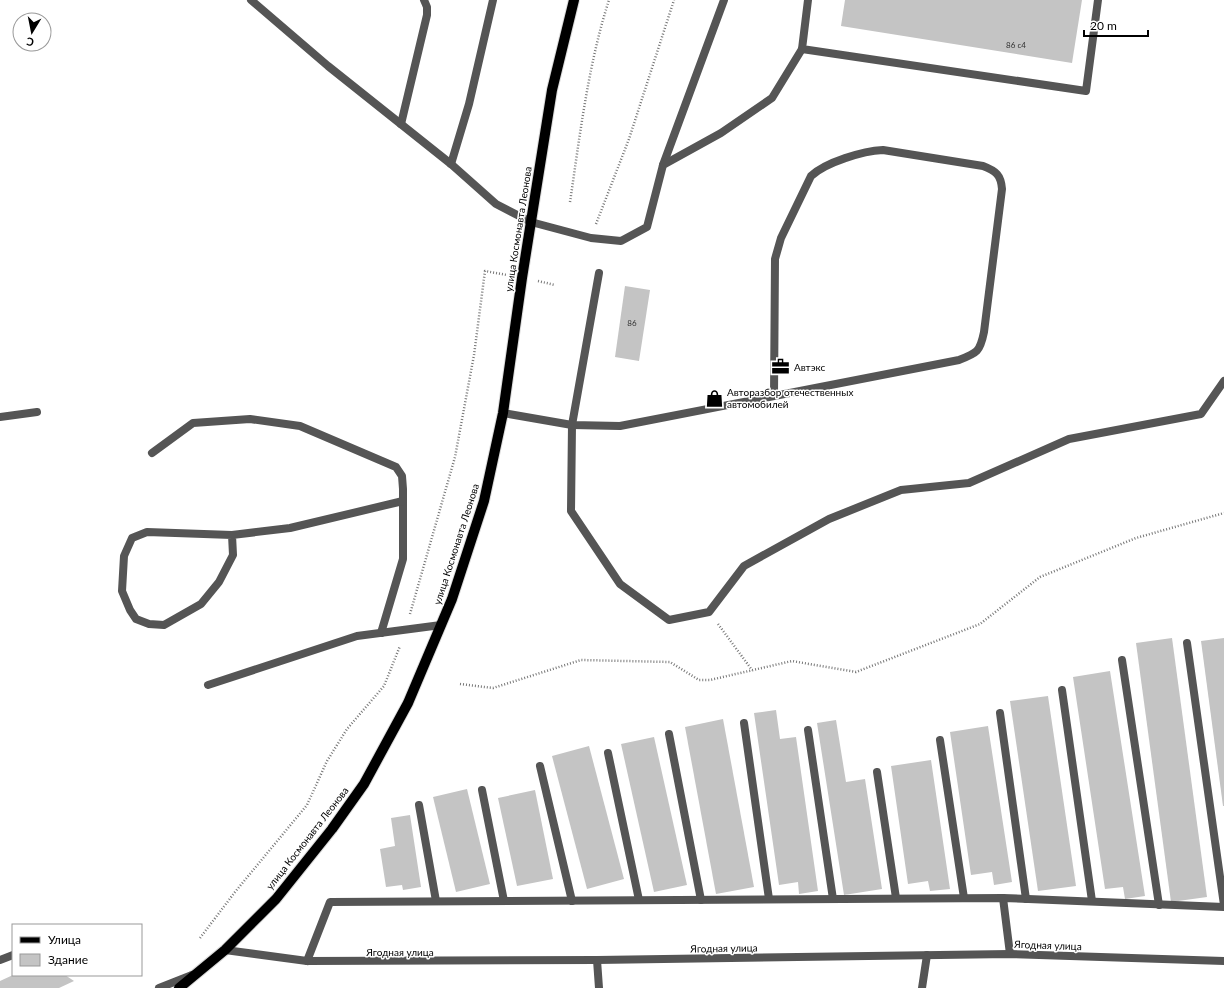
<svg xmlns="http://www.w3.org/2000/svg" width="1224" height="988" font-family="Lato,sans-serif">
	<style>
		.building { fill: #c4c4c4 }
		.lines { fill: none; stroke-linecap: round; stroke-linejoin: round }
		.primary-casing { stroke: #dbdbdb; stroke-width: 12 }
		.path { stroke: #777; stroke-width: 2.5; stroke-dasharray: 1 2; stroke-linecap: butt }
		.lane { stroke: #555; stroke-width: 8 }
		.street { stroke: #555; stroke-width: 8 }
		.primary { stroke: #000; stroke-width: 10 }
		.labels { text-anchor: middle; dominant-baseline: central; stroke-width: 3; stroke-linejoin: round; paint-order: stroke }
		.number-label { font-size: 8px; fill: #313131 }
		.street-label { font-size: 10px; fill: #000; stroke: #fff }
		.poi-label { font-size: 10px; fill: #000; stroke: #fff; text-anchor: start }
	</style>
	<rect width="100%" height="100%" fill="#fff"/>
	<g class="building">
		<path d="M845,0H1082L1072,63L841,26Z"/>
		<path d="M625,286L650,290L639,361L615,357Z"/>
		<path d="M1172,638L1207,897L1171,902L1136,643Z"/>
		<path d="M1224,638V806H1223L1201,641Z"/>
		<path d="M1110,671L1145,896L1125,899L1123,887L1105,889L1073,677Z"/>
		<path d="M1048,696L1076,886L1038,891L1010,701Z"/>
		<path d="M776,710L780,739L796,737L818,891L799,894L798,882L779,885L754,713Z"/>
		<path d="M723,719L754,887L716,894L685,727Z"/>
		<path d="M836,720L846,782L865,779L882,889L844,895L817,723Z"/>
		<path d="M988,726L1012,882L994,885L992,872L971,875L950,732Z"/>
		<path d="M654,737L687,885L654,892L621,744Z"/>
		<path d="M589,746L624,879L587,889L552,756Z"/>
		<path d="M931,760L950,889L930,891L928,881L908,884L891,766Z"/>
		<path d="M467,789L490,884L456,892L433,797Z"/>
		<path d="M535,790L553,879L517,886L498,798Z"/>
		<path d="M410,815L421,887L403,890L402,885L386,887L380,849L395,846L391,818Z"/>
		<path d="M13,975H65L74,981L59,988H0V981Z"/>
	</g>
	<g class="lines">
		<defs>
			<path id="primary" d="M179,988L225,950L276,899L332,829L364,784L408,703L452,599L484,501L503,413L522,278L552,90L574,0"/>
		</defs>
		<use href="#primary" class="primary-casing"/>
		<g class="path">
			<path d="M570,202C580,135 588,65 609,0"/>
			<path d="M596,224L629,139L674,0"/>
			<path d="M538,281L555,285"/>
			<path d="M410,614L455,457L474,355L485,271L507,275"/>
			<path d="M718,624L752,670"/>
			<path d="M460,684L493,688L581,660L670,662L699,680H710L792,661L856,672L980,624L1040,577L1136,538L1224,513"/>
			<path d="M200,938L235,892L307,805L327,761L347,729L384,686L400,646"/>
		</g>
		<g class="lane">
			<path d="M808,0L802,49L1086,91L1098,0"/>
			<path d="M401,124L427,15V7L424,0"/>
			<path d="M451,164L469,104L493,0"/>
			<path d="M663,165L724,0"/>
			<path d="M531,222L591,238L621,241L647,227L663,165L721,133L772,98L802,49"/>
			<path d="M599,273L572,425L571,511L620,584L669,620L709,612L744,566L829,519L901,490L969,483L1069,439L1201,414L1224,381"/>
			<path d="M503,413L572,425L620,426L959,360C977,353 980,352 984,332L1002,189C1001,175 996,171 983,166L883,150C863,151 826,162 811,176L781,238L775,259L774,396"/>
			<path d="M0,417L37,412"/>
			<path d="M152,453L193,423L250,419L300,426L396,467L402,476L403,489V559L381,633"/>
			<path d="M232,535L233,555L219,582L201,604L164,625L149,624L136,619L130,610L122,591L124,556L132,538L147,532L232,535L290,528L403,501"/>
			<path d="M1187,643L1224,905"/>
			<path d="M1122,660L1159,905"/>
			<path d="M208,685L357,636L441,625"/>
			<path d="M1062,690L1092,901"/>
			<path d="M1000,713L1026,899"/>
			<path d="M744,723L769,899"/>
			<path d="M808,730L833,899"/>
			<path d="M669,734L701,900"/>
			<path d="M940,740L964,898"/>
			<path d="M608,753L639,900"/>
			<path d="M540,766L572,901"/>
			<path d="M877,772L896,898"/>
			<path d="M482,790L504,901"/>
			<path d="M419,805L436,901"/>
			<path d="M1003,898L1010,954"/>
			<path d="M0,960L13,955"/>
			<path d="M597,960L599,988"/>
			<path d="M307,961L330,902L1003,898L1224,907"/>
			<path d="M159,988L192,975"/>
			<path d="M922,988L927,955"/>
		</g>
		<g class="street">
			<path d="M251,0L328,66L451,164L496,204L531,222"/>
			<path d="M225,950L307,961L597,960L1010,954L1224,961"/>
		</g>
		<use href="#primary" class="primary"/>
	</g>
	<defs>
		<symbol id="office-bare" viewBox="-9 -9 18 18"><path d="M-6-3h4V-5.5h4V-3h4V5H-6ZM-1-4.5V-3h2v-1.5ZM-6 0V1H6V0Z" fill="#000" stroke="#fff" stroke-width="2.5" paint-order="stroke"/></symbol>
		<symbol id="shop-bare" viewBox="-9 -9 18 18"><path d="M-5-2.5h2.3a2.7 3.5 0 0 1 5.4 0H5L5.5 6h-11ZM-1.5-2.5h3a1.5 2.3 0 0 0-3 0Z" fill="#000" stroke="#fff" stroke-width="2.5" paint-order="stroke"/></symbol>
	</defs>
	<g fill-rule="evenodd">
		<use href="#office-bare" x="768" y="354" width="25" height="25"/>
		<use href="#shop-bare" x="702" y="386" width="25" height="25"/>
	</g>
	<g class="labels">
		<g class="number-label">
			<text x="1016" y="45">86 с4</text>
			<text x="632" y="323">86</text>
		</g>
		<g class="street-label">
			<text transform="translate(518 229) rotate(-81)">улица Космонавта Леонова</text>
			<text transform="translate(456 544) rotate(-72)">улица Космонавта Леонова</text>
			<text transform="translate(307 838) rotate(-52)">улица Космонавта Леонова</text>
			<text transform="translate(1048 945) rotate(2)">Ягодная улица</text>
			<text transform="translate(724 948) rotate(-1)">Ягодная улица</text>
			<text x="400" y="952">Ягодная улица</text>
		</g>
		<g class="poi-label">
			<text x="794" y="367">Автэкс</text>
			<text x="727" y="392">Авторазбор отечественных<tspan x="727" dy="12">автомобилей</tspan></text>
		</g>
	</g>
	<rect x="12" y="924" width="130" height="52" fill="#ffffff" stroke="#999999"/>
	<rect x="20" y="937" width="20" height="6" fill="#000000" stroke="#999999"/>
	<text x="48" y="944" font-size="12" fill="#000000">Улица</text>
	<rect x="20" y="954" width="20" height="12" fill="#c4c4c4" stroke="#999999"/>
	<text x="48" y="964" font-size="12" fill="#000000">Здание</text>
	<g transform="translate(32 32) rotate(190)"><circle r="19" fill="#ffffff" stroke="#999999"/>
	<path d="M0-3L7 15L0 10L-7 15Z" fill="#000000"/>
	<text y="-6" font-size="11" font-weight="bold" text-anchor="middle" fill="#000000">С</text>
	</g>
	<path d="M1084 30v6h64v-6" fill="none" stroke="#000000" stroke-width="2"/>
	<text x="1090" y="30" font-size="12" fill="#000000" stroke="#ffffff" stroke-width="3" paint-order="stroke">20 m</text>
</svg>
